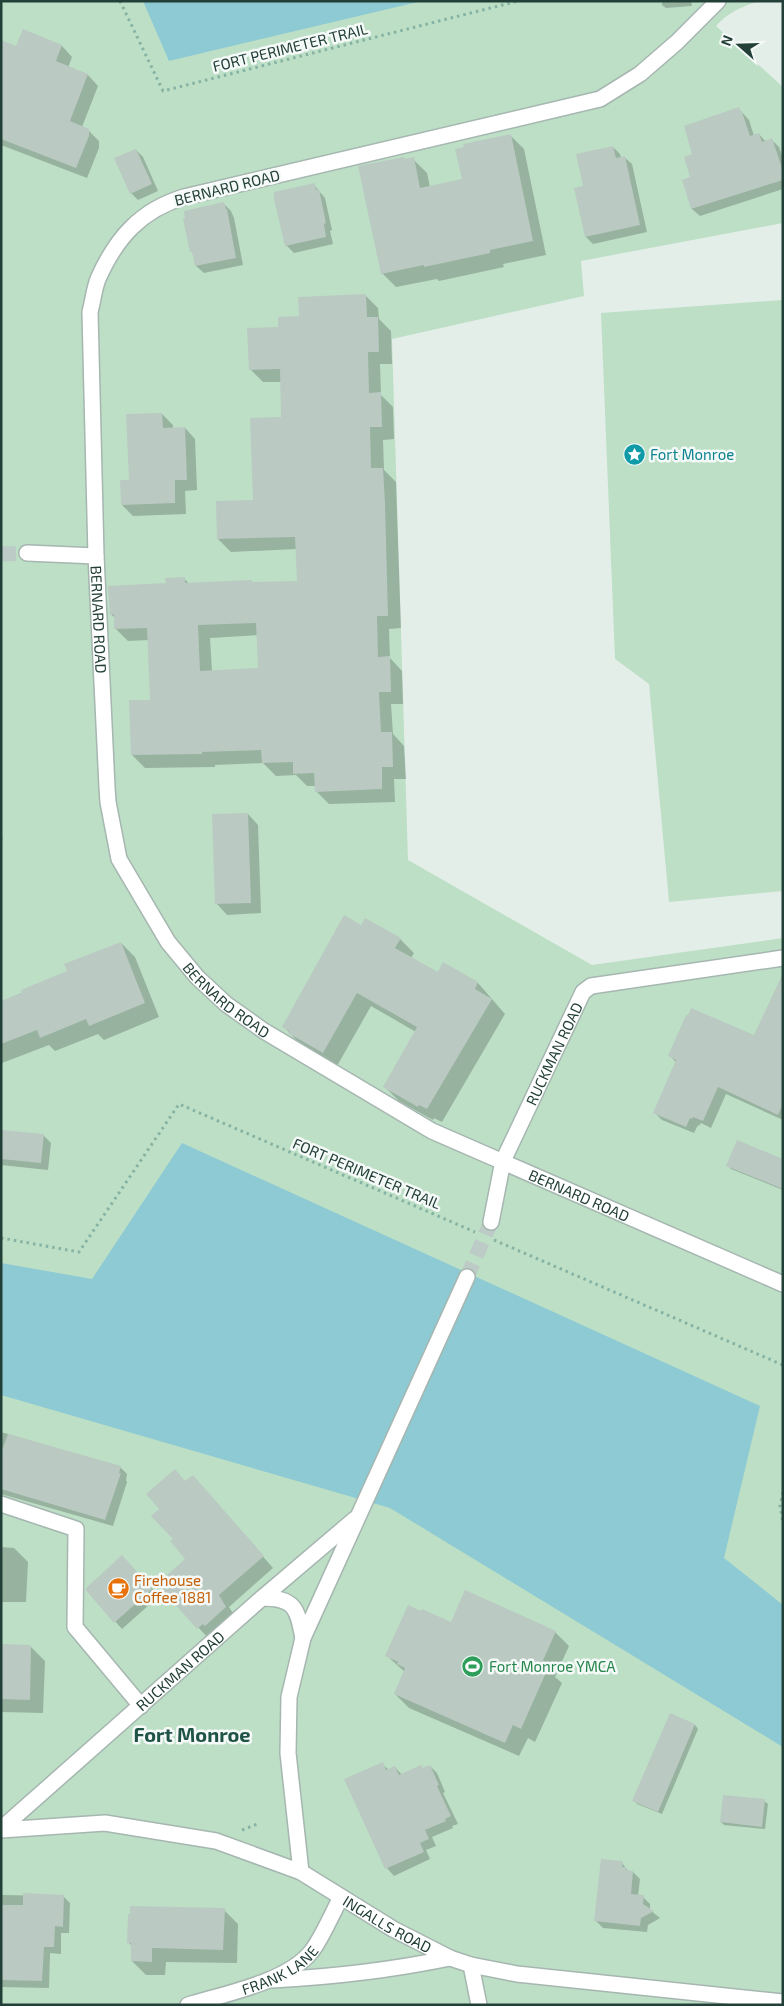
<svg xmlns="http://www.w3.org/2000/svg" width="784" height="2006" font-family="'Exo 2',sans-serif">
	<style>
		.green { fill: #bddfc6 }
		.water { fill: #8dcad3 }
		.shadow { fill: #0003; fill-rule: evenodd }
		.building { fill: #bac9c2; fill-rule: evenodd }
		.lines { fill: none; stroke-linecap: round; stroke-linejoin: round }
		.minor-tunnel { stroke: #bdcbc6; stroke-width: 15; stroke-dasharray: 15 8; stroke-linecap: butt }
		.minor-casing { stroke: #a6b6b0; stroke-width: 18 }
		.tertiary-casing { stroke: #a6b6b0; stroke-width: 18 }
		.path { stroke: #85b2a2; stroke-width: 3; stroke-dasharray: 2.5 4; stroke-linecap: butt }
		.minor { stroke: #fff; stroke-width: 15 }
		.tertiary { stroke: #fff; stroke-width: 15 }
		.labels { text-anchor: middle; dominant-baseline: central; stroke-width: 5; stroke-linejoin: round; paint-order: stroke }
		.street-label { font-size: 15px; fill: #234038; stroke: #f5faf8 }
		.culture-label { font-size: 15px; fill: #0d838f; stroke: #f5faf8; text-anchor: start }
		.food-label { font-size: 15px; fill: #c56008; stroke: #f5faf8; text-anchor: start }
		.leisure-label { font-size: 15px; fill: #27864d; stroke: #f5faf8; text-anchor: start }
		.district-label { font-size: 20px; font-weight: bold; fill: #1f5345; stroke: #f5faf8 }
	</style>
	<rect width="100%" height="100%" fill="#e4eee9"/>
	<g class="green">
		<path d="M1,1H759C743,6 727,13 716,26L783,87V223L581,261L584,296L392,339L408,860L592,965L783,938V2005H1Z"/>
		<path d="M783,300V891L669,902L649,684L615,659L601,313Z"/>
	</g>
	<g class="water">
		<path d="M143,1H422L169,61Z"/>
		<path d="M182,1143L760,1406L724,1558L783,1605V1747L390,1508L1,1395V1263L92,1279Z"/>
	</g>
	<g class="shadow">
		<path d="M662,1H691L692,6L666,8L662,5Z"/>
		<path d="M23,31L62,46L72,57L68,68L88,75L98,86L82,127L88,130L99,141V148L87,178L1,145V41L17,47Z"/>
		<path d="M739,109L749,120L754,136L759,134L766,142L772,140L779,147L783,158V189L700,216L692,209L683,181L692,178L694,155Z"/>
		<path d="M510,135L524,149L546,255L503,264L504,267L439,281L437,279L396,287L382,273L406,160L413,159L427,173L430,187L463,180Z"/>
		<path d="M613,147L620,154L621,158L624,157L632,164L647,232L593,244L586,237L585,187Z"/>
		<path d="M136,150L143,157L158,191L138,200L131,193Z"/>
		<path d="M314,185L325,198L332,230L330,231L333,244L294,253L286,245Z"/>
		<path d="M224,204L231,211L234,218L243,265L204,273L196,266L194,254L191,251Z"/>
		<path d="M365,295L378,308L379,319L391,331L392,364H380L381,395L393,407L394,439L383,440L384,470L396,482L401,628L389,629L390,658L402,671L403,704H391L393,734L404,746L406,779H394L395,802L329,804L316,791V786H307L296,775L276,776L263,763L215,765V767L145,768L132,755L151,701L149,640L128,641L115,628V618L111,614L167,584L184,578L189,584L251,581L254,583L298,582L297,549L231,552L218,539L254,501L283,418L281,382H263L250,369L280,329L300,317ZM258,635L259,669L212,671L210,638Z"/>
		<path d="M162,414L173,425V429L185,428L195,439L197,490L185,491L186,514L133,516L122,505Z"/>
		<path d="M248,814L258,825L261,913L227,915L217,904Z"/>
		<path d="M361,927L400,939L414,953L411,958L438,973L444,964L478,983L505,1014L442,1122L434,1118L433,1120L399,1101L385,1087L416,1032L371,1006L337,1066L303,1047L284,1027Z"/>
		<path d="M121,943L135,957L159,1017L104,1040L98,1034L55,1051L49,1045L2,1063L1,1002L69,972Z"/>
		<path d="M783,997V1120L726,1094L711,1128L701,1123L699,1126L698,1125L694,1133L662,1120L655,1113L676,1062L670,1056L755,1037Z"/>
		<path d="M1,1131L44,1136L51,1143L48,1170L1,1165Z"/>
		<path d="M783,1161V1190L731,1169L728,1165Z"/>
		<path d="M1,1432L120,1467L127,1474L126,1480L127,1482L113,1526L1,1494Z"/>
		<path d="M193,1476L273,1568L229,1607L236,1618L209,1639L158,1584L187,1559L174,1539L186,1482Z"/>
		<path d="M1,1547L14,1548L28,1562L26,1602H1Z"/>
		<path d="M129,1564L159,1596L122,1629L87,1590Z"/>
		<path d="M451,1623L555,1632L569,1646L555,1677L562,1683L535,1742L528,1738L519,1756L409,1708L395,1694L405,1672L387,1656Z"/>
		<path d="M1,1646L31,1647L45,1661L43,1713L1,1712Z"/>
		<path d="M671,1715L695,1725L698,1729L662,1814L637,1804L634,1801Z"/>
		<path d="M382,1764L389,1770L395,1767L402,1775L430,1766L437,1773L445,1792L443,1793L458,1824L452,1826L453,1828L432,1837L436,1846L426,1850L430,1859L394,1876L387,1868L346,1780Z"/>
		<path d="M764,1801L768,1804L765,1829L724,1825L721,1822Z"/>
		<path d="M622,1863L629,1872H633L640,1879L638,1896L643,1897L650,1904V1910L660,1918L648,1925L647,1932L603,1928L595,1920Z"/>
		<path d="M1,1895L63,1896L70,1903L69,1933H61V1954L50,1953L49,1988L1,1987Z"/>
		<path d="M224,1910L238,1924L237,1963L166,1962L165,1975H146L132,1961V1946L128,1942Z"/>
	</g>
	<g class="building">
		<path d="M23,29L62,45L56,61L88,74L70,121L89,129V136L76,168L1,139V40L16,46Z"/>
		<path d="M739,107L741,112H742L750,136L759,133L762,142L772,138L783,171V180L691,209L682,180L690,177L684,157L692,154L684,126Z"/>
		<path d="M511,134L533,241L490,250V253L424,267V265L381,274L358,166L404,157L405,159L414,157L420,188L462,179L455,149L464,147L463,144Z"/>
		<path d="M613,146L616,158L625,156L640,225L585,237L574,188L583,186L576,154Z"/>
		<path d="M136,149L152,184L130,194L114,158Z"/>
		<path d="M315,183L316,190L319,189L326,223L324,224L326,237L285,246L274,199V192Z"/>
		<path d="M224,202L226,209H227L236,258L195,266L192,252H190L183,219L185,218L184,211Z"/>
		<path d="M366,294L367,317H378L379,352H368L369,393L381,392L382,427H370L371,468H383L385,503L388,616H377L378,657L390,656L391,692H379L381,732H392L393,767H382V789L315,792L314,773L293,774V762L262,763L261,750L202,752V754L131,755L129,700H150L147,628L114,629V614L110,615L108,586L166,583L165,578L185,577V583L252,580V582L297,581L295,537L217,539L216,501L253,500L250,418L281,417L280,369L249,370L247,328L278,327V317L299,316L298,297ZM256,623L258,668L200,671L198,625Z"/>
		<path d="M162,413L163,428L185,427L187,480H175V503L121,505L120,480H129L126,414Z"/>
		<path d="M248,813L251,903L215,904L212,814Z"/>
		<path d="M344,915L361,925L365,918L401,938L395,948L438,972L443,962L478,982L475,989L492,999L427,1109L419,1105L418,1107L383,1087L417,1027L357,993L323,1053L288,1033L289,1031L282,1027Z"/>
		<path d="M121,942L145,1003L89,1026L86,1019L40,1038L37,1030L1,1044V1001L22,993L21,990L67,971L64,964Z"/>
		<path d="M783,973V1104L778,1115L718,1087L703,1121L693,1117L692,1119L690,1118L686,1127L653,1113L676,1060L668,1056L686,1015H688L691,1008L754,1035Z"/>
		<path d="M1,1130L44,1134L41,1163L1,1159Z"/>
		<path d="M737,1140L783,1159V1189L726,1166Z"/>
		<path d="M8,1434L121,1466L119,1473H121L105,1520L1,1489V1453Z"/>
		<path d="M175,1469L185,1481L193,1475L264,1556L219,1595L226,1607L205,1626L203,1624L197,1629L157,1584L185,1559L170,1541L173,1539L151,1516L159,1509L146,1494Z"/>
		<path d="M122,1555L152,1589L114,1623L85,1589Z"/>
		<path d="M465,1590L556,1631L541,1665L548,1668L521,1729L513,1725L505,1743L394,1694L405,1668L397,1664L398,1662L385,1656L408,1605L421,1611L422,1609L451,1622Z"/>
		<path d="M1,1644L31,1645L30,1700L1,1699Z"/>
		<path d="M670,1713L695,1724L658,1812L632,1801Z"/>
		<path d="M383,1762L386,1770L395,1766L399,1775L421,1765L423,1768L430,1765L439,1785L437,1786L451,1816L445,1819L446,1821L425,1830L429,1839L420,1843L424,1852L385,1869L344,1779Z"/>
		<path d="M723,1795L765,1799L762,1827L720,1822Z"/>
		<path d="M601,1859L623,1861L622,1867H626V1870L633,1871L631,1894L644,1895L643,1904L654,1911L641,1918L640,1926L594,1921Z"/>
		<path d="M23,1893L64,1895L63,1927L55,1926L54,1947H44L42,1981L1,1980V1905H23Z"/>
		<path d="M130,1906L225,1908L223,1950L152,1948V1962L131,1961V1943H127L128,1914H130Z"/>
	</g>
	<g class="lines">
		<g class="minor-tunnel">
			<path d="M1,554L27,553"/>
			<path d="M467,1277L491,1222"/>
		</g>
		<defs>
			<g id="minor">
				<path id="s1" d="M718,1L677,42L640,74L600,99L184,197C141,210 116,238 98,279C94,289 93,301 90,312L96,556L107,787L108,802L119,859L168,942L197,977L226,1004L264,1031L432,1131L783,1284"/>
				<path d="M27,553L96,556"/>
				<path id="s2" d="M491,1222L503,1161L583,992L591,986L783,958"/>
				<path d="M1,1504L76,1529L75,1627L141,1706"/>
				<path d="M262,1598C295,1598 297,1608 303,1638"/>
				<path id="s3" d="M1,1829L262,1598L355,1519"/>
				<path d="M301,1872L288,1753L289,1697L303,1638L467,1277"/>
				<path d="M471,1965L479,2005"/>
				<path d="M272,1980C332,1977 392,1970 450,1958"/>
				<path id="s4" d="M188,2005C224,1994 287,1982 311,1952C321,1940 333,1912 341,1897"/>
			</g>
			<g id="tertiary">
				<path id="s5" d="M1,1830L105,1823L216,1841L301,1872L393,1929L450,1958L471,1965L517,1974L783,2002"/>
			</g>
		</defs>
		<use href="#minor" class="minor-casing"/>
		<use href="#tertiary" class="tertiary-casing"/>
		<g class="path">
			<path d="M120,1L163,91L518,1"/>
			<path d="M1,838V843"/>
			<path d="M1,1238L79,1252L179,1104L475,1232"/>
			<path d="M494,1240L783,1365"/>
			<path d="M783,1492L780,1506L783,1523"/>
			<path d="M242,1830L260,1823"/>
		</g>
		<use href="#minor" class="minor"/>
		<use href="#tertiary" class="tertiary"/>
	</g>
	<defs>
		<symbol id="sight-disc" viewBox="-11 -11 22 22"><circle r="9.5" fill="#0f9aa8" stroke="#f5faf8"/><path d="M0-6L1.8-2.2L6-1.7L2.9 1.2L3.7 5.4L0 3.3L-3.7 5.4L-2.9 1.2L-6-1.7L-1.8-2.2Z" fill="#fff"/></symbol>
		<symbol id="cafe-disc" viewBox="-11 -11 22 22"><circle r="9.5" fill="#e8710a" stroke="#f5faf8"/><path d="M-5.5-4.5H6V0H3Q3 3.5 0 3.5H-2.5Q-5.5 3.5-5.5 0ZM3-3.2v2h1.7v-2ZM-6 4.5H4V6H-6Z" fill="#fff"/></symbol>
		<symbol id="stadium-disc" viewBox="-11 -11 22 22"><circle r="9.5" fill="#2e9e5b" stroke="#f5faf8"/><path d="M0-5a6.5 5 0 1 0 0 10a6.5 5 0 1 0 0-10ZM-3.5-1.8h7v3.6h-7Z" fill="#fff"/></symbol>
	</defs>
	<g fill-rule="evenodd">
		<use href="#sight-disc" x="622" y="442" width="25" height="25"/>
		<use href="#cafe-disc" x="106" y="1576" width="25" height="25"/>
		<use href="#stadium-disc" x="460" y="1654" width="25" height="25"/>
	</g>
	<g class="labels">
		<g class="street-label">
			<text transform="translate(290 47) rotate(-14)">FORT PERIMETER TRAIL</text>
			<text transform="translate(227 187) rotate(-14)">BERNARD ROAD</text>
			<text stroke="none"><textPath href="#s1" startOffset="1046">BERNARD ROAD</textPath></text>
			<text stroke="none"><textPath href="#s1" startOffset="1466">BERNARD ROAD</textPath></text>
			<text stroke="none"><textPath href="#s2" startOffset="181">RUCKMAN ROAD</textPath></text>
			<text transform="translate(367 1173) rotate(23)">FORT PERIMETER TRAIL</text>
			<text stroke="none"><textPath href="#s1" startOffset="1871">BERNARD ROAD</textPath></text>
			<text stroke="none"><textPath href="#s3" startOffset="239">RUCKMAN ROAD</textPath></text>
			<text stroke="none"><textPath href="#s5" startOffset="408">INGALLS ROAD</textPath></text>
			<text stroke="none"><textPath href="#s4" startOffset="99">FRANK LANE</textPath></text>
		</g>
		<g class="culture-label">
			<text x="650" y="454">Fort Monroe</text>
		</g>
		<g class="food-label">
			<text x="134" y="1580">Firehouse<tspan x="134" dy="17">Coffee 1881</tspan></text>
		</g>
		<g class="leisure-label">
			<text x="489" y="1666">Fort Monroe YMCA</text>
		</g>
		<g class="district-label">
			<text x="192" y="1734">Fort Monroe</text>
		</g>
	</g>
	<rect width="784" height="2006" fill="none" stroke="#234038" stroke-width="5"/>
	<g transform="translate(739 45) rotate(290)" stroke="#f5faf8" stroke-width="4" paint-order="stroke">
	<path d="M0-4L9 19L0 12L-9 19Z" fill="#234038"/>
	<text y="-8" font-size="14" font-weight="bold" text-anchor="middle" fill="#234038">N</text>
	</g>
</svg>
